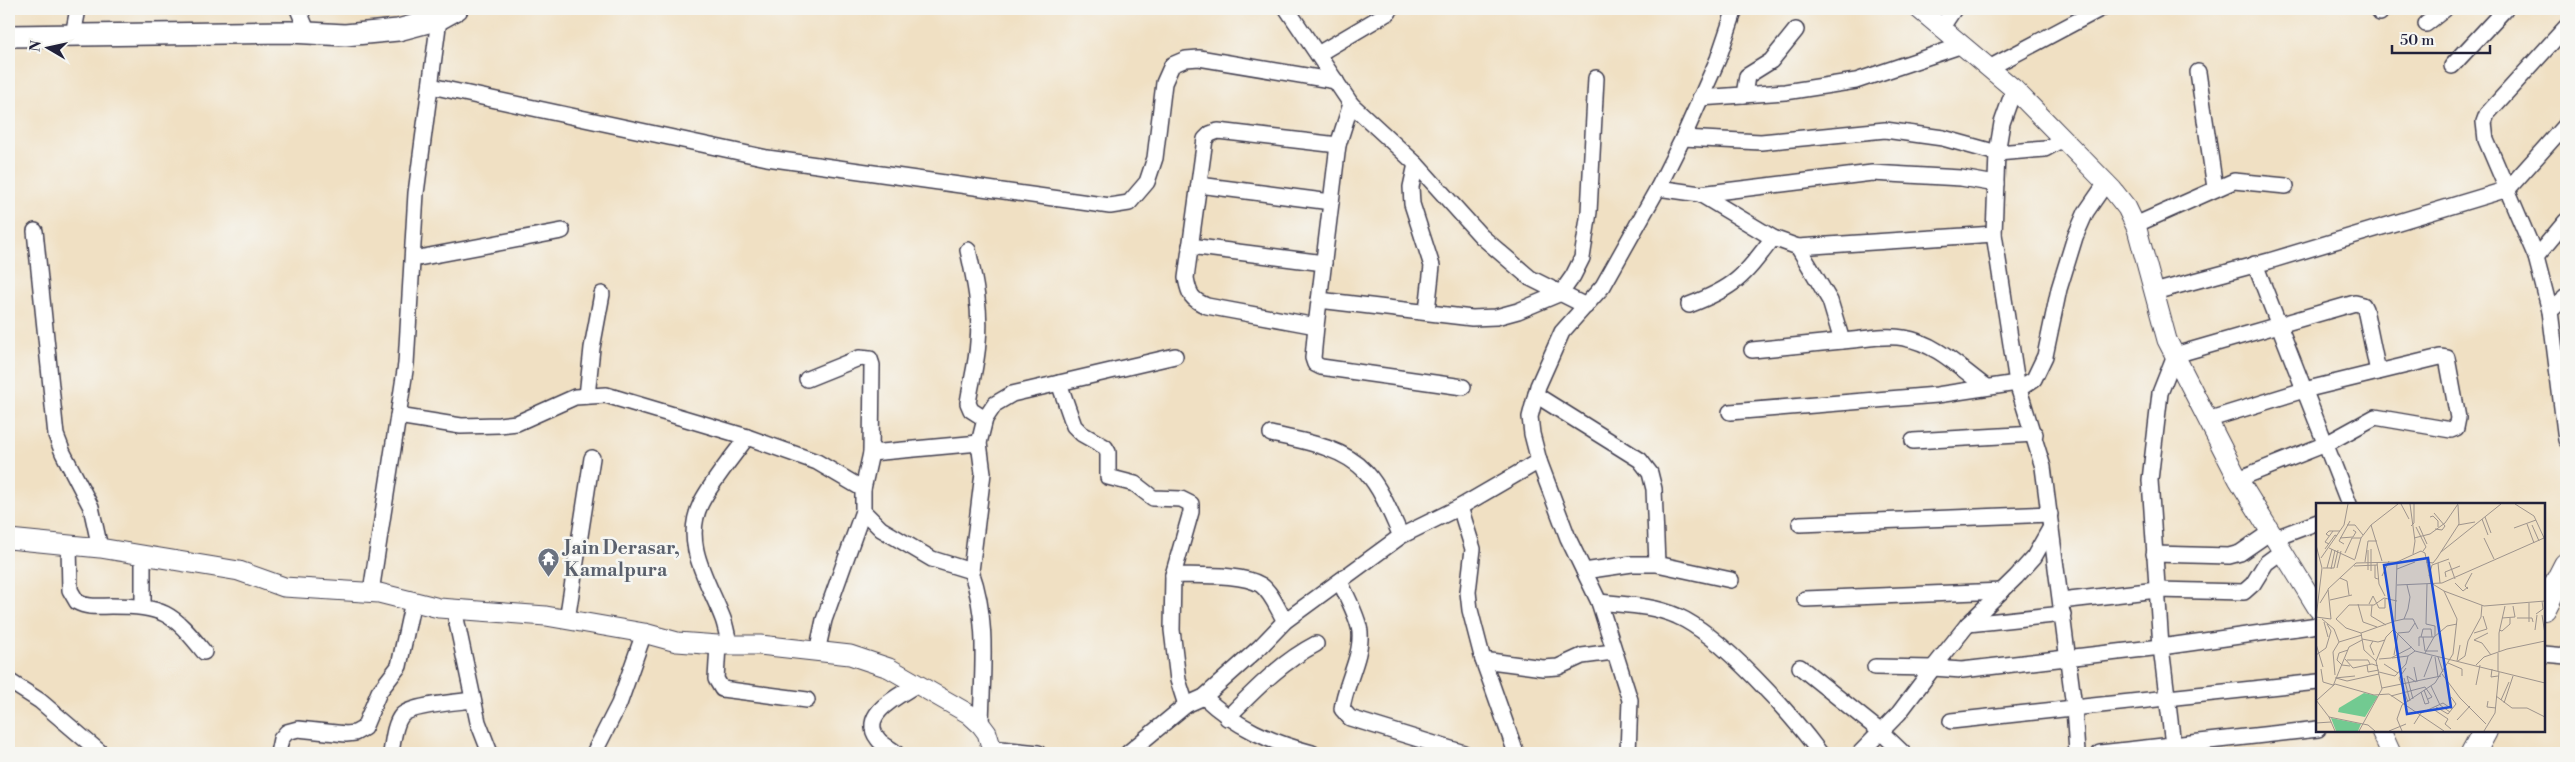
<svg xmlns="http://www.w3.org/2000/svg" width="2575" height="762" font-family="'Libre Bodoni',serif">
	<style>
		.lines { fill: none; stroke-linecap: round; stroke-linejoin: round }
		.minor-casing { stroke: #413e4f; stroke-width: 18 }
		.tertiary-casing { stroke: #413e4f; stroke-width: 21 }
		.secondary-casing { stroke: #413e4f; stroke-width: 24 }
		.primary-casing { stroke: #413e4f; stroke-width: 26 }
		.minor { stroke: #fff; stroke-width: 15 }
		.tertiary { stroke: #fff; stroke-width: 19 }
		.secondary { stroke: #fff; stroke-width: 21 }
		.primary { stroke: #fff; stroke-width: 24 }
		.labels { text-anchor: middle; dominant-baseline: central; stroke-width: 5; stroke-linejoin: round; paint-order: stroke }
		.worship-label { font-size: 19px; font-weight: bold; fill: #5b616d; stroke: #f6f6f2; text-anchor: start }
		.inset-road { fill: none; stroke: #9e948d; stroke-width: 1 }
		.view { fill: #1d4ed8; fill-opacity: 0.15; stroke: #1d4ed8; stroke-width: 2.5 }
		.inset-edge { fill: none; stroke: #22223b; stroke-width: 2.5 }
	</style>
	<rect width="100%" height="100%" fill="#f6f6f2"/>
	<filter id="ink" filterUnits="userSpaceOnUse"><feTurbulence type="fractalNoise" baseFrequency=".02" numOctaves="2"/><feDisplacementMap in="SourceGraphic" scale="10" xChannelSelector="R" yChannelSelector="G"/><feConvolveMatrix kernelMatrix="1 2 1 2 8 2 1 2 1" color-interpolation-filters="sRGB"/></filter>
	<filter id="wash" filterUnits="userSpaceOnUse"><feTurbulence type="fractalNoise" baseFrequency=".0096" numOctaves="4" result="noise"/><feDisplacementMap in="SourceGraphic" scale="20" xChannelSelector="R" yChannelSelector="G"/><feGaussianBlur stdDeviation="1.12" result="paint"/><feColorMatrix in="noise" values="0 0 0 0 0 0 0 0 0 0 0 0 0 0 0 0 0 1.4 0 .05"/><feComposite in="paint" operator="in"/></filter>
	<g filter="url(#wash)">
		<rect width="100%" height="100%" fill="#f0e0c3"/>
	</g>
	<g filter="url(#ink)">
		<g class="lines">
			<defs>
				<g id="minor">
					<path d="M298,9L308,33"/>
					<path d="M1287,9L1351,104L1338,145L1316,326L1313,358L1315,364L1321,367L1463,387"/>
					<path d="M2378,9L2380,13"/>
					<path d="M2426,24L2445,9"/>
					<path d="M1942,27L1954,9"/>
					<path d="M2566,27L2487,114L2484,122L2486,140L2536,257L2550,311L2566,440"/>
					<path d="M73,35L78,9"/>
					<path d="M1318,54L1389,12"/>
					<path d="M2452,66L2505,9"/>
					<path d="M1989,68L2100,9"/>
					<path d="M2198,72L2215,188"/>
					<path d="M431,86L767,158L1110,206L1129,203L1147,182L1155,158L1164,83L1172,65L1186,59L1199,58L1336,81"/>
					<path d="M2014,89L2002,123L1997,153L1994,234L2017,383L2043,467L2074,707L2077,753"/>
					<path d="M1744,95L1747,76L1771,61L1796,30"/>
					<path d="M1700,98L1785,92L1856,81L1963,45"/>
					<path d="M1351,104L1416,164L1481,236L1530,278L1586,306"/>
					<path d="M1683,138L1761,142L1885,130L1943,138L1997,153L2045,149L2063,139"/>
					<path d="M1416,164L1411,187L1412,204L1432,266L1427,311"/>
					<path d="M1199,185L1331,202"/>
					<path d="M1658,188L1700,194L1773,238L1798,247L1830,301L1842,341C1861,340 1885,334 1904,338C1936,343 1961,369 1986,387"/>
					<path d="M1700,194L1872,173L1961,178L1996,184"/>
					<path d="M2135,225L2234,181L2286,186"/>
					<path d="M35,231L56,435L63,453L91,507L100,548"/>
					<path d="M1190,246L1324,263"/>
					<path d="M1798,247L1994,234"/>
					<path d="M968,250C975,281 981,310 978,342C977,362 971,383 968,403L971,410L985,419"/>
					<path d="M2536,257L2566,221"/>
					<path d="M413,259L562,231"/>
					<path d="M2255,264L2349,504"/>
					<path d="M2154,292L2269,261L2508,189L2566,124"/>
					<path d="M1319,300L1472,318L1496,317L1518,311L1561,293L1573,276L1582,258L1589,212L1596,78"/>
					<path d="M1689,305C1736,287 1743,277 1773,238"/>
					<path d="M2550,311L2566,297"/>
					<path d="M1316,326L1207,306C1192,300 1189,295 1186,278L1205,139L1210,134L1218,131L1338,145"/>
					<path d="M1752,350L1842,341"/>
					<path d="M807,379L859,358L870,359L872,365L871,453L863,489"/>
					<path d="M1059,383L1074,426L1082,434L1105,447L1108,452V477L1135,484L1153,498L1181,499L1191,504V512L1173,575L1172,630L1178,680L1186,705"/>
					<path d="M2019,389L2034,379L2045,356L2059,289L2075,237L2086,212L2106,183"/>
					<path d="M1536,395L1640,460L1650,473L1654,489L1657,564"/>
					<path d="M587,396L592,348L602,294"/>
					<path d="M1730,412L1937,395L2017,383"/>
					<path d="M398,416L461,426L499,425L517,423L575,397L606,395L747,437L817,462L863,489V511L881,529L932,559L971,571C989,620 982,674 981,725"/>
					<path d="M2207,420L2304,390L2440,357L2447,358L2458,418L2456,428L2451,430L2375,417L2326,444L2238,479"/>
					<path d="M1271,434C1303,441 1343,447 1366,472C1382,490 1391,514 1401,536"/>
					<path d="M1913,441L2035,434"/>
					<path d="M871,453L979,443"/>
					<path d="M1539,461L1568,538L1599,602C1625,605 1653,605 1677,616C1721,635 1791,714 1820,753"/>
					<path d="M1460,507L1473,549L1468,592L1470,610L1483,660L1516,753"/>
					<path d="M1800,524L2050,514"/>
					<path d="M2051,527L2034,557L2016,577L1968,624L1933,668L1962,670L2161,647L2318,625"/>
					<path d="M2273,539L2318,522"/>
					<path d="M69,546L70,590L77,602C88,608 99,606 111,606C163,606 172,612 204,652"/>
					<path d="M2154,554L2229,556L2240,553L2269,533"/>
					<path d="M971,571L983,473L979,443L985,419L995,404L1012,394L1175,356"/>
					<path d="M1584,571L1632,564H1657L1731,580"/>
					<path d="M1173,575C1196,576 1242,573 1261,585C1272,593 1278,610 1285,621"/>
					<path d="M1340,581C1346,596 1358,616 1360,632C1362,658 1345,683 1342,709L1350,718L1464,753"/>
					<path d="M371,592L406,364L416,193L439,19"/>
					<path d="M1805,599L2002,591"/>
					<path d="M2061,601L2157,590L2244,592L2253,584L2266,563L2281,552"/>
					<path d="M1599,602L1630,700L1628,753"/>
					<path d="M143,606V555"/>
					<path d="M454,609L478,722L490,753"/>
					<path d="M567,620L592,458"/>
					<path d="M1968,624L2063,614"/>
					<path d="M718,645L716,679L722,689L807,700"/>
					<path d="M730,645C727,636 726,627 723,619C709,582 681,544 701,503C713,480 732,458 747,437"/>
					<path d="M817,652L824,620L863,511"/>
					<path d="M2544,654L2566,656"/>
					<path d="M1483,660L1543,668L1558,667L1582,656L1613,652"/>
					<path d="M1800,667L1881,732L1903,753"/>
					<path d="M9,681L40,701L101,753"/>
					<path d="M1204,697C1236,727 1270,742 1312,753"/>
					<path d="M1227,718C1254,691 1281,662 1316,644"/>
					<path d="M1951,721L2318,682"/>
					<path d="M992,748L1038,753"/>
					<path d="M278,753L281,739L287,732L298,729L346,734L355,733L364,728L379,692L399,666L413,601"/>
					<path d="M391,753C393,742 394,724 402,715C412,705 458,702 473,700"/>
					<path d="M594,753L619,704L644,633"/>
					<path d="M896,753C891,748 882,745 878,739C858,714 901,695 916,685"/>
					<path d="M1128,753L1186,705L1204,697L1260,647L1285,621L1401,536L1460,507L1539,461L1532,434L1530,417L1538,386L1562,332L1603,286L1658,188L1683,138L1718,59L1735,9"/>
					<path d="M1860,753L1899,713L1933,668L1875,667"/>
					<path d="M2100,753L2318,729"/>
					<path d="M2174,753L2161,647L2150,480L2160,393L2175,355L2355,303L2363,305L2365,309L2378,372"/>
				</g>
				<g id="tertiary">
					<path d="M1919,9L2014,89L2112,189L2127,208L2137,229L2167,340L2238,479L2318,609"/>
					<path d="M9,539L100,548L239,571L284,587L379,593L439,608L546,616L644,633L677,642L718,645H760L850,655L889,668L969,714L981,725L987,733L993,753"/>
					<path d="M2381,731L2391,753"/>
				</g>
				<path id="secondary" d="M9,36L290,32L345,35L398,30L439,19L457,9"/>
				<g id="primary">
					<path d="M2544,608L2566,565"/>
					<path d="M2473,753L2485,731"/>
				</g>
			</defs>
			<use href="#minor" class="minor-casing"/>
			<use href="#tertiary" class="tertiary-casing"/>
			<use href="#secondary" class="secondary-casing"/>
			<use href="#primary" class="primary-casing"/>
			<use href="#minor" class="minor"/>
			<use href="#tertiary" class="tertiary"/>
			<use href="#secondary" class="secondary"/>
			<use href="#primary" class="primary"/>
		</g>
	</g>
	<defs>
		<symbol id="temple-pin" viewBox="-11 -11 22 30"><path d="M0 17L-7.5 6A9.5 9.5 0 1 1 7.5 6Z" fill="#6b7280" stroke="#f6f6f2"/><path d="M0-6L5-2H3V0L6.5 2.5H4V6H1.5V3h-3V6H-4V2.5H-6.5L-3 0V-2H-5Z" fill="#fff"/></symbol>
	</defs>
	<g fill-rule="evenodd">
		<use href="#temple-pin" x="536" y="546" width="25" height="34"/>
	</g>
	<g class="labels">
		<g class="worship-label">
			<text x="564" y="548">Jain Derasar,<tspan x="564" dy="22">Kamalpura</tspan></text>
		</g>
	</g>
	<g transform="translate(2316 503)">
		<rect width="229" height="229" fill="#f0e0c3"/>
		<path d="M48,190L62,193L49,214L22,209L23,205Z" fill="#72ca91"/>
		<path d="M15,215L45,221L42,228H20Z" fill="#72ca91"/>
		<path class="inset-road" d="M85,1L93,16M94,1L99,38L97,51M199,1L218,13L229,37M118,10L129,23L126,27L119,26M114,14L117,13L122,18V24M169,14L175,30M166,16L172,32M211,21L218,40M31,22H39L47,32M55,22L82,1M142,22L159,19M216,22L223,38M95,23L98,20V1M103,23L111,41M100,24L110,44L107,48M198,25L220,17M13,33L10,31L13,28H24M24,35L37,34L40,29L37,27M98,35L114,31L129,20L142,1M168,35L178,56M13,41L9,39L17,28M28,41L23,38L34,18M0,42L6,65L0,115M13,45L39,57M9,46L19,32L21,33M55,46V68M52,47V67M125,49L185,1M29,50L36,35H45M5,55L28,22L32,1M39,56L45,35L55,22L66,58M49,59L52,38H61M61,59L63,81L69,93M110,59L117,60L121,55L143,21L142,2M133,59L139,76M122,60L124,80M59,62V75L62,76M38,63L61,62M7,65H18L22,47M11,65L16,46M21,65L25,48M15,66L19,47M81,66L99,59M66,73L73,58M113,73L116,62L133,56M130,74L129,69L144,63M24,75L31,78L33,92M139,80L147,88L152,84M111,81L110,121L119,123V133M81,82L126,80L228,35M152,86L149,83L156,70M14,97L36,92M4,100L12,87M213,100V119M42,101L47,119L61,124M53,101L57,93L63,105H69V96M56,102L55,113L70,122M220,111L227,106L226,98M226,112L229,131M0,114L15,116L12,86L40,60L81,59L105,48L109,50L115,80L128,88L168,103L229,98M186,115L199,114L197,103M201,115H216L217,119M6,116L18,126L23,139M20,116L33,102H58L68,95L81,98M20,116L30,125L45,130M88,116H97L102,126M79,118L88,116L92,106L94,94L91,82M8,119L12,134M78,127L99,148L229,180M183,127L186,128L194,121V115M219,127L221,112M82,130L93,129L99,120M158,130L171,126L167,113M105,134L107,126H115L116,134M107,134L109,148H122M46,136L62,139L69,137M158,137L166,140L175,152M158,137L172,130M57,138L54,143L58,152M0,141L7,164M103,143V134H118L131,123L141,121M32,147L23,150L21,157L26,162L34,163M183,149V130L189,103M109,150L118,134M0,152L10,145L15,128L11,121M78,152L82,131M119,154L122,174M122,154L127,169M76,155L92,153M29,156L37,165L56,161L62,163M63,156L75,155L96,144M31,157H52L54,161M60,158L70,134L78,126M141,158L144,142M142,158L149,153L152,138L165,114L166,102M132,160L146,166V173M68,161L82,170M51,162L52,169L63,167M160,162L168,154L191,146L229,138M98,164L101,179M90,165L83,175L92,199M5,166L7,179L17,182M176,166L175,174L182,173M182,168V150M63,169L79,173L90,161L92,153L99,148M126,171L144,195L170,221M19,172L17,149L23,139L46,132M108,174L116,153M19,175L39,173M20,175L31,178L63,171M88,175L94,198M160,182L164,162M17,183L33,144L46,137M115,183L124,202L134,209M66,185L125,173M105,189L109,201L113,200L108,187M75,193L109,184L116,194L112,196M180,193L196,205H211L229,214M97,196L91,173L100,179M0,197L13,214L19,228M185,197L193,179M0,198L19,181L58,192L73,191L128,228M172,198L171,204L180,205M188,200L197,173M120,204L132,211L140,201L135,194M117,206L132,216L129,221L135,226M13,214L52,222L59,228M141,217L154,203M0,220L15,219M98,221L105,210L127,200L136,206M43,228L66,186L60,158L48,147L45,130L79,118L81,59M73,228L90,221M86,228L81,216L86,202L119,180L137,151L141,116L128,88M168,228L179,210L183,169"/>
		<path class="view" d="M112,55L135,204L91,211L68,62Z"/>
		<rect width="229" height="229" class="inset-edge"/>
	</g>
	<rect width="2575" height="762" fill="none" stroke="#f6f6f2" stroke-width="30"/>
	<g transform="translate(48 48) rotate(279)" stroke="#f6f6f2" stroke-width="4" paint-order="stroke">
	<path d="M0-4L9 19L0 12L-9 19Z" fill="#22223b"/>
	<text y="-8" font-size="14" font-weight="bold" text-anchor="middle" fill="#22223b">N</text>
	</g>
	<path d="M2392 45v8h98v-8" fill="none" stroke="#22223b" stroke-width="2.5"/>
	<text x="2400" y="45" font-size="15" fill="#22223b" stroke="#f6f6f2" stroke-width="4" paint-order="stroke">50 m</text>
</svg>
